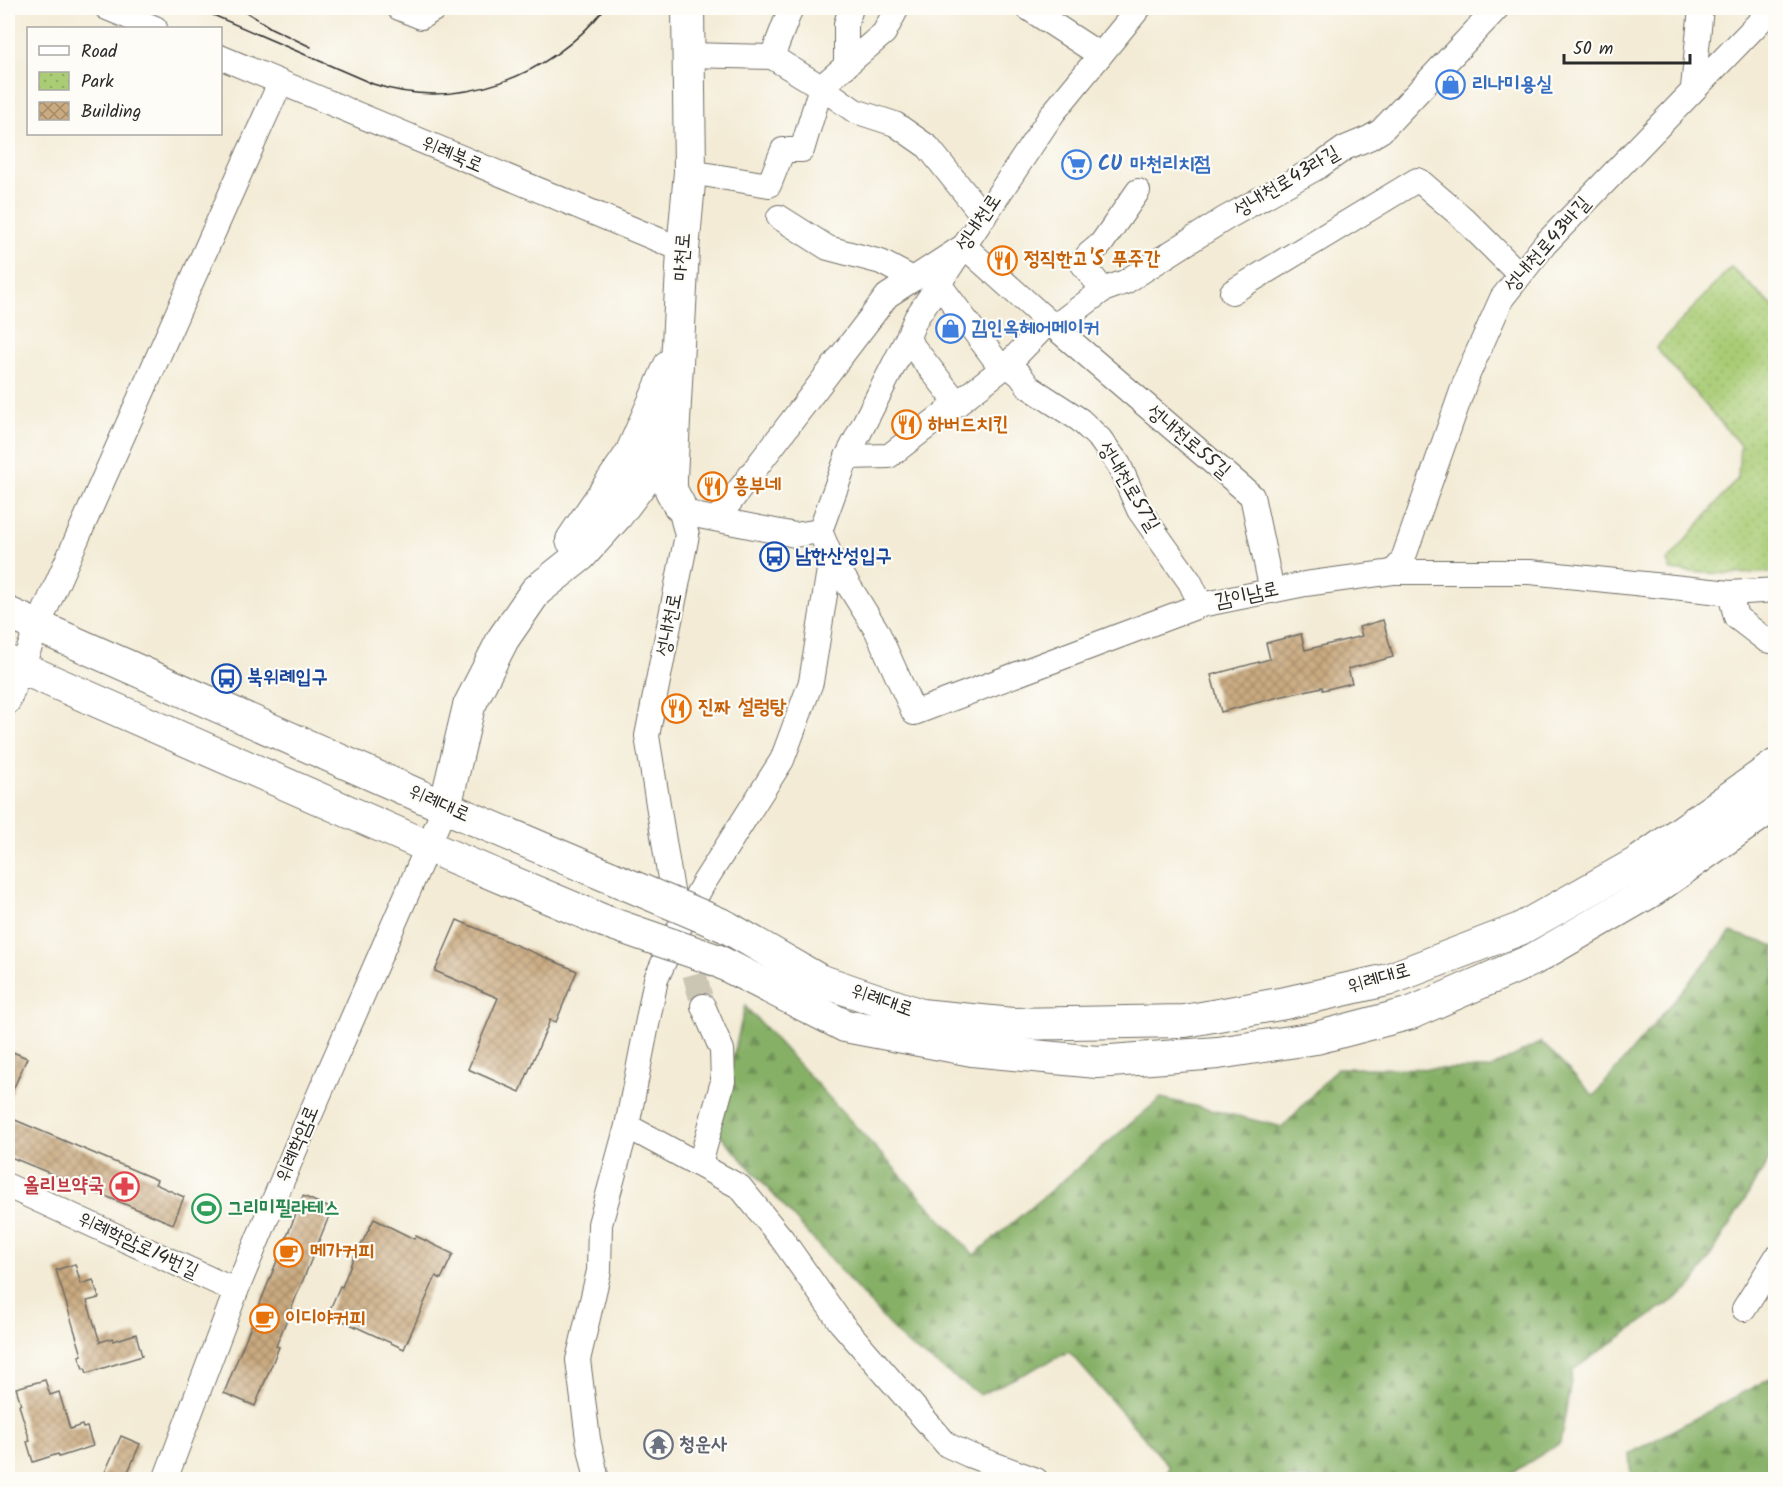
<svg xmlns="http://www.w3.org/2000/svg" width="1783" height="1487" font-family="Kalam,'Poor Story',sans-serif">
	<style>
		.forest { fill: url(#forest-firs); stroke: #586e48; stroke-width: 1.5 }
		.park { fill: url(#park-dots); stroke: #6a7c50; stroke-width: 1.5 }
		.building { fill: url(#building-cross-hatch) }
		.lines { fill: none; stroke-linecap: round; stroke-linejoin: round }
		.minor-tunnel { stroke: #cbc5b3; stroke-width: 24; stroke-dasharray: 24 12; stroke-linecap: butt }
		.minor-casing { stroke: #716e66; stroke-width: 26 }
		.major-casing { stroke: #716e66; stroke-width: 34 }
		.minor { stroke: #fff; stroke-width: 24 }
		.major { stroke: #fff; stroke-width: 32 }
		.tram { stroke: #2b2b2b; stroke-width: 1.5 }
		.major-bridge-casing { stroke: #716e66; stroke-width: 34; stroke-linecap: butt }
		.major-bridge { stroke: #fff; stroke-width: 32 }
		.labels { text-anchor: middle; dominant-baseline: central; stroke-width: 4.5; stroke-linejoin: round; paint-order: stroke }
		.shop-label { font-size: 20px; font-weight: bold; fill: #366cbe; stroke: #fdfcf7; text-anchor: start }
		.street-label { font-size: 20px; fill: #2b2b2b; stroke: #fdfcf7 }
		.food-label { font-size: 20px; font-weight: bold; fill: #c56008; stroke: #fdfcf7; text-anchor: start }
		.transit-label { font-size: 20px; font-weight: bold; fill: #164399; stroke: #fdfcf7; text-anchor: start }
		.health-label { font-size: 20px; font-weight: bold; fill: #be3a42; stroke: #fdfcf7; text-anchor: end }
		.leisure-label { font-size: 20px; font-weight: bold; fill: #27864d; stroke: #fdfcf7; text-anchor: start }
		.worship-label { font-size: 20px; font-weight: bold; fill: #5b616d; stroke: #fdfcf7; text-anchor: start }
	</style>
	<defs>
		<pattern id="forest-firs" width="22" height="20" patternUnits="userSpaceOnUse" patternTransform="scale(1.5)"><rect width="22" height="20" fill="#86b066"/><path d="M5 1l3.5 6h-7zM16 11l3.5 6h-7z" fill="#6e8f54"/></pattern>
		<pattern id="park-dots" width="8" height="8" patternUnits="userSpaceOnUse" patternTransform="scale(1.5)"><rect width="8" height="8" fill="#a9cc75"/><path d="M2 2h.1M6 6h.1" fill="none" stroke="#92af65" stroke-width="1.8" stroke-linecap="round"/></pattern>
		<pattern id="building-cross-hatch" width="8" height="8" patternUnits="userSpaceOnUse" patternTransform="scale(1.5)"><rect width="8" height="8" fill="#caaa80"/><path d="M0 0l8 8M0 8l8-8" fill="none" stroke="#a48b69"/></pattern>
	</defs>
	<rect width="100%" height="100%" fill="#fdfcf7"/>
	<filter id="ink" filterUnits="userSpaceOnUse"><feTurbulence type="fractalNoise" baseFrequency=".0167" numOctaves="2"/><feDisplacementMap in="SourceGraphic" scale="12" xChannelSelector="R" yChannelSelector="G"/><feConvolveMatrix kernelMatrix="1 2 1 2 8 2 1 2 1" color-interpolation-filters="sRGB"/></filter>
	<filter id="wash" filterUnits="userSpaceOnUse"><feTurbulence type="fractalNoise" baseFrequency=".008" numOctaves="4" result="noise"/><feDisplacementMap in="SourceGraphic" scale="24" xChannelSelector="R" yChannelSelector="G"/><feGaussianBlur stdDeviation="1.35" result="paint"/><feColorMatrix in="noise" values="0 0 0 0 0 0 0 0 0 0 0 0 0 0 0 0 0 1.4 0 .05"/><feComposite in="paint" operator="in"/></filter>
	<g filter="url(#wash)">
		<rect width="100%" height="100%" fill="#f3ebd5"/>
		<g class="forest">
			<path d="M1731,932L1775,946V1150L1691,1288L1573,1370L1560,1443L1502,1479H1167L1168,1465L1069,1352L980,1395L905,1343L716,1130L745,1006L974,1255L1161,1098L1283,1127L1337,1068L1489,1069L1541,1042L1594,1096Z"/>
			<path d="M1770,1378L1775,1386V1479H1631L1629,1454Z"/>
		</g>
		<path class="park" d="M1731,267L1775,308V572C1740,575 1706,574 1671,570L1667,562L1738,478L1740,445L1656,348Z"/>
		<g id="blocks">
			<g class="building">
				<path d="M1383,620L1393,657L1348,669L1352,683L1323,690L1322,687L1279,697L1221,712L1211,675L1270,659L1266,643L1301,634L1305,650L1362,636L1359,627Z"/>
				<path d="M457,920L577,971L556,1022L550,1020L520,1092L468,1069L498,998L435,971Z"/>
				<path d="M8,1050L27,1058L8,1101Z"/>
				<path d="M8,1117L157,1180L155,1184L184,1197L173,1224L8,1156Z"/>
				<path d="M303,1196L332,1209L276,1346L279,1347L255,1406L224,1393Z"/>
				<path d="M374,1219L414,1239L416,1236L453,1254L441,1279L436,1276L404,1349L328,1314L340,1286L342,1287L354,1256L355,1257Z"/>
				<path d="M75,1264L81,1284L93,1280L99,1298L87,1301L100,1342L113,1338V1341L136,1334L142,1356L87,1373L85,1368L83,1369L79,1356L82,1355L56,1270Z"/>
				<path d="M45,1380L50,1395L59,1392L70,1429L82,1425L83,1428L87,1427L93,1446L59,1457L58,1454L33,1462L27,1442L30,1441L19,1405L21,1404L16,1388Z"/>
				<path d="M121,1436L140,1444L125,1479H102Z"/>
			</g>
		</g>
	</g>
	<g filter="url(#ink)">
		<use href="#blocks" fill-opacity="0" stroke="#716e66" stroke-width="1.5"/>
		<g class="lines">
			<path class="minor-tunnel" d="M685,939L703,1006"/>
			<defs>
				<g id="minor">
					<path d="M107,8L155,28"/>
					<path d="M399,8L421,17L436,8"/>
					<path d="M1028,8L1100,55"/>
					<path d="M688,55L772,57L821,87L884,33L897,8"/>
					<path d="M220,57L683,250"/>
					<path d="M772,57L791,8"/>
					<path d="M846,66V24L851,8"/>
					<path d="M1693,88L1701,8"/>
					<path d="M690,172L769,185L783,150H802L821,87L855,111L895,124L928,147L984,217"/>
					<path d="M779,217L828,248L881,262L913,279"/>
					<path d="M939,284L997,362L1007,365L1020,375L1029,387L1080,420L1100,439L1119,465L1139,510L1190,582L1201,605"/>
					<path d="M1103,290L1085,267L1082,263L1088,255L1101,244L1138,191"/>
					<path d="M1232,292L1417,180L1421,182L1463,218L1520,275"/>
					<path d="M907,339L958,404"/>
					<path d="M847,457L889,456L1007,365L1044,327L1062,321L1103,290L1125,282L1226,218L1318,167L1345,148L1369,138L1381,131L1497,8"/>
					<path d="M679,505L690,513L699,516L795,535L820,531L847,457L907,339L916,318L1053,113L1139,8"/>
					<path d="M717,519L887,296L964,246L1052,325L1252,496L1272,591"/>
					<path d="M831,557L877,631L914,713L1201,605L1305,584L1393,572H1530L1730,593L1776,590"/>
					<path d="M1393,572L1402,562L1468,374L1502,298L1545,244L1773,8"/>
					<path d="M1730,593L1736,617L1766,640L1776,642"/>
					<path d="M8,702L38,626L280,83"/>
					<path d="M672,891L647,736L687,535L679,505"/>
					<path d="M627,1126L740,1187L782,1239L841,1323L947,1445L969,1455L1036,1480"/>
					<path d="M700,1164L723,1081L722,1050L703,1006"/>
					<path d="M8,1186L236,1291"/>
					<path d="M1744,1309L1776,1258"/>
					<path d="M165,1480L236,1291L297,1145L445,807"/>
					<path d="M597,1480L588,1439L578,1360L599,1271L600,1224L627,1126L656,979L681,924L703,884L782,760L811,682L831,557L820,531"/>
				</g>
				<g id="major">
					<path d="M679,505L671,490V477L683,250L690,172L688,8"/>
					<path d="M572,540L631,454L670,365"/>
					<path d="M8,613L445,807L612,878"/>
					<path d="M8,662L429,847L604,921"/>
					<path d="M445,807L469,706L503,639L536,591L580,556L617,515L663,454L667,433"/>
					<path d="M725,926L819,980L921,1015L1012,1024L1185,1021L1285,1003L1387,980L1520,929L1637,863L1776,765"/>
					<path d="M716,960L845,1026L972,1050L1097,1062L1218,1053L1316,1038L1411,1013L1532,960L1653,890L1776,803"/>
				</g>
			</defs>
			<use href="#minor" class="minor-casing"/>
			<use href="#major" class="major-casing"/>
			<use href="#minor" class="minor"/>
			<use href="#major" class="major"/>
			<g class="tram">
				<path d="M197,8L373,84C458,112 551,77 605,8"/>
				<path d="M240,8L271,28L311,47"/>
			</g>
			<defs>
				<g id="major-bridge">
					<path d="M612,878L725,926"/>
					<path d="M604,921L716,960"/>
				</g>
			</defs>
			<use href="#major-bridge" class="major-bridge-casing"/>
			<use href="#major-bridge" class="major-bridge"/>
		</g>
	</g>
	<defs>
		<symbol id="shop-ring" viewBox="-11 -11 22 22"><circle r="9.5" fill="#fdfcf7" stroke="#3f7fe0" stroke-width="1.5"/><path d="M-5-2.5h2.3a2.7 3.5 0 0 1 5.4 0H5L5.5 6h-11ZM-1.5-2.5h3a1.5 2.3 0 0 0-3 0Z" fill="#3f7fe0"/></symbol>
		<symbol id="supermarket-ring" viewBox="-11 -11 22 22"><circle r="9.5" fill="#fdfcf7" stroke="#3f7fe0" stroke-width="1.5"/><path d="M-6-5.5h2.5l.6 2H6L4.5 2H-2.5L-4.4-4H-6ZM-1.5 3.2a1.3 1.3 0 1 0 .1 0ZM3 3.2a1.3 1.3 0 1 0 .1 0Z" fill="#3f7fe0"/></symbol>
		<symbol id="restaurant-ring" viewBox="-11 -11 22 22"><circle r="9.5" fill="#fdfcf7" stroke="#e8710a" stroke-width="1.5"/><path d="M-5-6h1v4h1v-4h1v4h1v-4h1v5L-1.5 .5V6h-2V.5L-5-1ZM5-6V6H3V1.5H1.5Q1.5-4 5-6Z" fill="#e8710a"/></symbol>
		<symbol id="bus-ring" viewBox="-11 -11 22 22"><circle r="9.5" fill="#fdfcf7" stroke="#1a4fb4" stroke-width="1.5"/><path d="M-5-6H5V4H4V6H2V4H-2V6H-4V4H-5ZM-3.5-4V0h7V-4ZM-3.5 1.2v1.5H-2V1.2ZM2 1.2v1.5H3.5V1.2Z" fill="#1a4fb4"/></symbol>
		<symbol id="pharmacy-ring" viewBox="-11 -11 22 22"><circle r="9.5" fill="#fdfcf7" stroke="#e0444e" stroke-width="1.5"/><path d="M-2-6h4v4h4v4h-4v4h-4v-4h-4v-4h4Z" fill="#e0444e"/></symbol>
		<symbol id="stadium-ring" viewBox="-11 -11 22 22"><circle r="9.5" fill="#fdfcf7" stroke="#2e9e5b" stroke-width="1.5"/><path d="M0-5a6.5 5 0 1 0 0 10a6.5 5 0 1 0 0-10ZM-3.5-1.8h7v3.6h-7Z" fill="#2e9e5b"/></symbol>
		<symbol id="cafe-ring" viewBox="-11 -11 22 22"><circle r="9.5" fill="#fdfcf7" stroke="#e8710a" stroke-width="1.5"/><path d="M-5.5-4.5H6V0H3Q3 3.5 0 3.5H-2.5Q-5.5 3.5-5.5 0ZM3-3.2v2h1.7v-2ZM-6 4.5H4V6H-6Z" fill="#e8710a"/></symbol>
		<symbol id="temple-ring" viewBox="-11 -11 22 22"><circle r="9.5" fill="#fdfcf7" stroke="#6b7280" stroke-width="1.5"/><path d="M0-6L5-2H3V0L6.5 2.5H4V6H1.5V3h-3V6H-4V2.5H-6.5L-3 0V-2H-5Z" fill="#6b7280"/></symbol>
	</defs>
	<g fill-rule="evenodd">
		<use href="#shop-ring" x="1434" y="68" width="33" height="33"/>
		<use href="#supermarket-ring" x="1060" y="148" width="33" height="33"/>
		<use href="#restaurant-ring" x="986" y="244" width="33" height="33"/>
		<use href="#shop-ring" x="934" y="312" width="33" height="33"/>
		<use href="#restaurant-ring" x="890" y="408" width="33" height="33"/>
		<use href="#restaurant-ring" x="696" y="470" width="33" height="33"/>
		<use href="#bus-ring" x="758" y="540" width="33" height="33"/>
		<use href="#bus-ring" x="210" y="662" width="33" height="33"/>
		<use href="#restaurant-ring" x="660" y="692" width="33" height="33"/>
		<use href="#pharmacy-ring" x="108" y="1170" width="33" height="33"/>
		<use href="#stadium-ring" x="190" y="1192" width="33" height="33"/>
		<use href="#cafe-ring" x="272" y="1236" width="33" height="33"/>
		<use href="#cafe-ring" x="248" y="1302" width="33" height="33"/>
		<use href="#temple-ring" x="642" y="1428" width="33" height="33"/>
	</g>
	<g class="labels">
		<g class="shop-label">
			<text x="1472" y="85">리나미용실</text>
			<text x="1098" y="165">CU 마천리치점</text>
			<text x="971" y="329">김인옥헤어메이커</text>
		</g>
		<g class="street-label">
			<text transform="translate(452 155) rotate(23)">위례북로</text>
			<text transform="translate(1287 182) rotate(-31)">성내천로43라길</text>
			<text transform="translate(979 223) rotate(-56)">성내천로</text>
			<text transform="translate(1548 245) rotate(-49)">성내천로43바길</text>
			<text transform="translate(683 257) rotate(-86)">마천로</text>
			<text transform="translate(1188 442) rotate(40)">성내천로55길</text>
			<text transform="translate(1128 487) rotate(59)">성내천로57길</text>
			<text transform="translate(1247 596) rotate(-12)">감이남로</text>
			<text transform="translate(670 625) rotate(-79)">성내천로</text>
			<text transform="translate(439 804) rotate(24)">위례대로</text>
			<text transform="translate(1379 979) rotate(-16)">위례대로</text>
			<text transform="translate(882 1001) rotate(19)">위례대로</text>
			<text transform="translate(298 1144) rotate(-67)">위례학암로</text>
			<text transform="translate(138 1246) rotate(25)">위례학암로14번길</text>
		</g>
		<g class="food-label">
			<text x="1024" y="260">정직한고'S 푸주간</text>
			<text x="928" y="425">하버드치킨</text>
			<text x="733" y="487">흥부네</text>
			<text x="698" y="708">진짜 설렁탕</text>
			<text x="310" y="1252">메가커피</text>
			<text x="285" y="1319">이디야커피</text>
		</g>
		<g class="transit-label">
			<text x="795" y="557">남한산성입구</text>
			<text x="247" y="678">북위례입구</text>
		</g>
		<g class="health-label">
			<text x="104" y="1186">올리브약국</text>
		</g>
		<g class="leisure-label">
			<text x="227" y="1209">그리미필라테스</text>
		</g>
		<g class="worship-label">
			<text x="679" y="1445">청운사</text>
		</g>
	</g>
	<rect width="1783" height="1487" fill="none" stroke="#fdfcf7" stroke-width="30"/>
	<rect x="27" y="27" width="195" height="108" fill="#fdfcf7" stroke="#a9a8a5" stroke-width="1.5"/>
	<rect x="39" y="46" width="30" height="9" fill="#ffffff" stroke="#a9a8a5" stroke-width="1.5"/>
	<text x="81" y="57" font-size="18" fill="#2b2b2b">Road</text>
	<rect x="39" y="72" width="30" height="18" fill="url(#park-dots)" stroke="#a9a8a5" stroke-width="1.5"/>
	<text x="81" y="87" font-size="18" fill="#2b2b2b">Park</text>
	<rect x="39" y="102" width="30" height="18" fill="url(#building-cross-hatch)" stroke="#a9a8a5" stroke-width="1.5"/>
	<text x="81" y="117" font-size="18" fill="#2b2b2b">Building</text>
	<path d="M1564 54v9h126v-9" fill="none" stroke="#2b2b2b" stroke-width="3"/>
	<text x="1573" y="54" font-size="18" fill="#2b2b2b" stroke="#fdfcf7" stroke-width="4.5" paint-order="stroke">50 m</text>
</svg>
